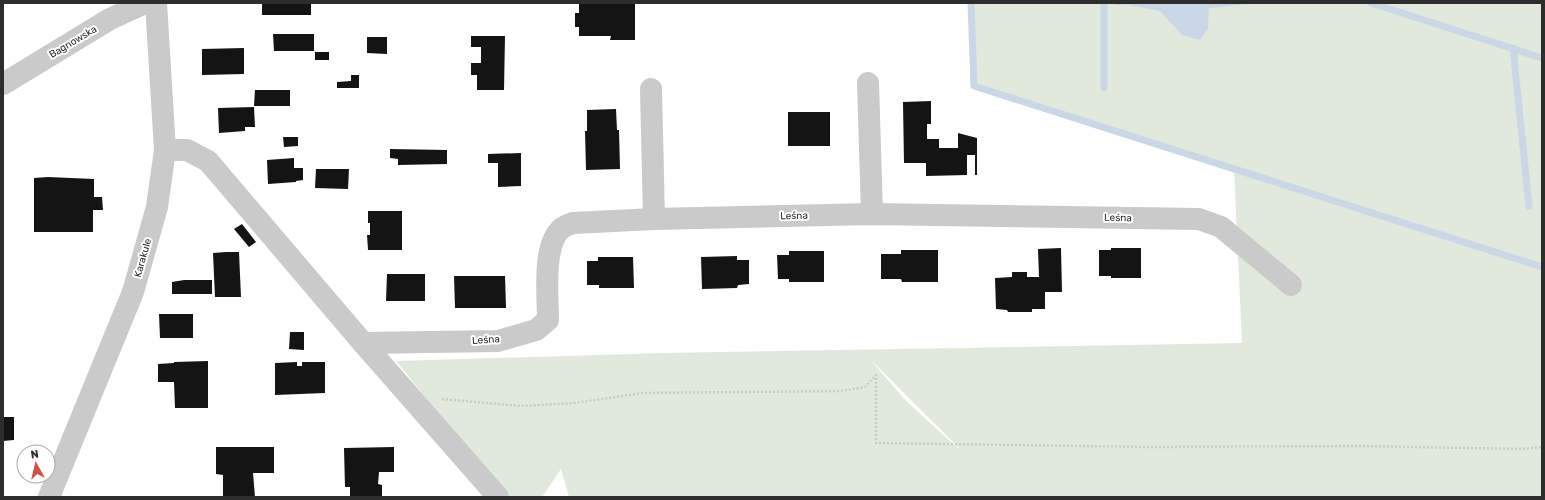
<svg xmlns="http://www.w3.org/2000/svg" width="1545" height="500" font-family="Rubik,sans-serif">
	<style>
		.green { fill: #e1e9dc; fill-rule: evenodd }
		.water { fill: #cad7e7 }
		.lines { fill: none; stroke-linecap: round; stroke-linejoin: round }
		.stream { stroke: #cad7e7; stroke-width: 7 }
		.building { fill: #141414 }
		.path { stroke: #cacaca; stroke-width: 2.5; stroke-dasharray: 2 2; stroke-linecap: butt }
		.minor { stroke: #cacaca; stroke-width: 22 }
		.labels { text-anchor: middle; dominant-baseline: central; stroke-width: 4; stroke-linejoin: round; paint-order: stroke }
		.street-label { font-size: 10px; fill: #2d2d2d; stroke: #fff }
	</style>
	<rect width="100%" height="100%" fill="#fff"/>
	<path class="green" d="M971,3H1542V497H569L561,469L542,497H506L396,361L664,353L1242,343L1234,169L974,86ZM868,357L959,448V449L907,402Z"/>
	<path class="water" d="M1110,3H1256L1209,8L1208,29L1200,40L1182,35L1160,11L1129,5H1115Z"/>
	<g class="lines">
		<g class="stream">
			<path d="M971,3L974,86L1542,267"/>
			<path d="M1104,3V88"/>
			<path d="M1371,3L1542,58"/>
			<path d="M1513,48L1529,206"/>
		</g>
	</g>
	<g class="building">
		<rect x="262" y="3" width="49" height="12"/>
		<path d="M579,3H635V40H610L611,36H579V27H575V13H579Z"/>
		<path d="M273,34H314V51H274Z"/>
		<path d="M471,36H505L504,90H477V75H471V63H481V47H471Z"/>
		<path d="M367,37H387V54L367,53Z"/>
		<path d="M244,48V74L202,75V49Z"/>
		<rect x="315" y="52" width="14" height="8"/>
		<path d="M351,75H359V88H337V82L351,81Z"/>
		<path d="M255,90H290V106H254Z"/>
		<path d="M931,101V124H927V139H939V148H958V133L977,138V175H975V155H967V175L926,176V163H904L903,102Z"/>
		<path d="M254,107L255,127H245V131L219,133L218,108Z"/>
		<path d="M616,109L617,130H619L620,169L586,170L585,131H587V110Z"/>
		<rect x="788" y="112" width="42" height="34"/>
		<path d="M283,137H298V146L284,147Z"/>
		<path d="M390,149L447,150V164L398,165V159L390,158Z"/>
		<path d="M521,153V186L498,187V163H488V154Z"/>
		<path d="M294,158V168H303V180L296,181V182L268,184L267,160Z"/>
		<path d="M316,169H349L348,189L315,188Z"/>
		<path d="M48,177L94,179V197H102L103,210H93V232H34V178Z"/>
		<path d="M368,211H402V250H368L367,235H370V223H368Z"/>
		<path d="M242,224L256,242L249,247L234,229Z"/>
		<path d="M1061,248L1062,292H1045V309H1032V312H1008L1007,310L996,309L995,278L1012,277V272H1027V277H1039L1038,249Z"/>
		<path d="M1111,248H1141V278H1111V276H1099V250H1111Z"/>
		<path d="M901,250H938V282H902L901,279H881V254H901Z"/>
		<path d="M789,251H824V282H789V279H778L777,255H789Z"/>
		<path d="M226,252H239L241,297H215L213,253Z"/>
		<path d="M737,256V260H749V284L738,285L737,288L702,289L701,257Z"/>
		<path d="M598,257H633L634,288H599V285H587V261H598Z"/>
		<path d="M387,274H425V301H386Z"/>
		<path d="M454,276H505L506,308H455Z"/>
		<path d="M184,280H212V294H172V282Z"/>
		<path d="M159,314H193V338H160Z"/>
		<path d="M290,332H304V350L289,349Z"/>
		<path d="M208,361V408H175L174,382H158V364L174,363V362Z"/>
		<path d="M297,362V366H302V362H325V393L275,395V363Z"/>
		<path d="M3,417H14V440L3,441Z"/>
		<path d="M216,447H274V473H253L255,497H223V475L216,474Z"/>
		<path d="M394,447V472H379L378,484L382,485V497H350V487H345L344,448Z"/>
	</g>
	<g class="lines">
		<g class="path">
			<path d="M876,374V443L1149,447L1360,446L1522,449L1542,447"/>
			<path d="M442,399L521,406L575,403L643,393L841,391L865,387L876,375"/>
		</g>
		<g class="minor">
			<path d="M868,83L872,214"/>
			<path d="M3,84L110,19L145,3"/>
			<path d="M651,89L654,219"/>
			<path d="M165,150H187L208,161L363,343L498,497"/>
			<path d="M363,343L498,341L536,330L548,320C548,296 542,244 562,228C565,226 570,224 573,223L654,219L872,214L1199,219L1221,227L1291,285"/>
			<path d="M49,497L133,292L157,207L165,150L156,3"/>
		</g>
	</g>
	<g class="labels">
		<g class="street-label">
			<text transform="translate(73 42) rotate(-31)">Bagnowska</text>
			<text transform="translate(794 216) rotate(-1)">Leśna</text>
			<text transform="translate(1118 218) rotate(1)">Leśna</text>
			<text transform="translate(143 258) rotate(-74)">Karakule</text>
			<text transform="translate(486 340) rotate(-4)">Leśna</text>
		</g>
	</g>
	<rect width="1545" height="500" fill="none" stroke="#2d2d2d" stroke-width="8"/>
	<g transform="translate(36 464) rotate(352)"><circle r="19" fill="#ffffff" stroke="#ababab"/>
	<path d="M0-3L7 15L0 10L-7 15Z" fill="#d14f43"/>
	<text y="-6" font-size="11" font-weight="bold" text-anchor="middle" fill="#2d2d2d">N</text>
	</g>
</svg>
